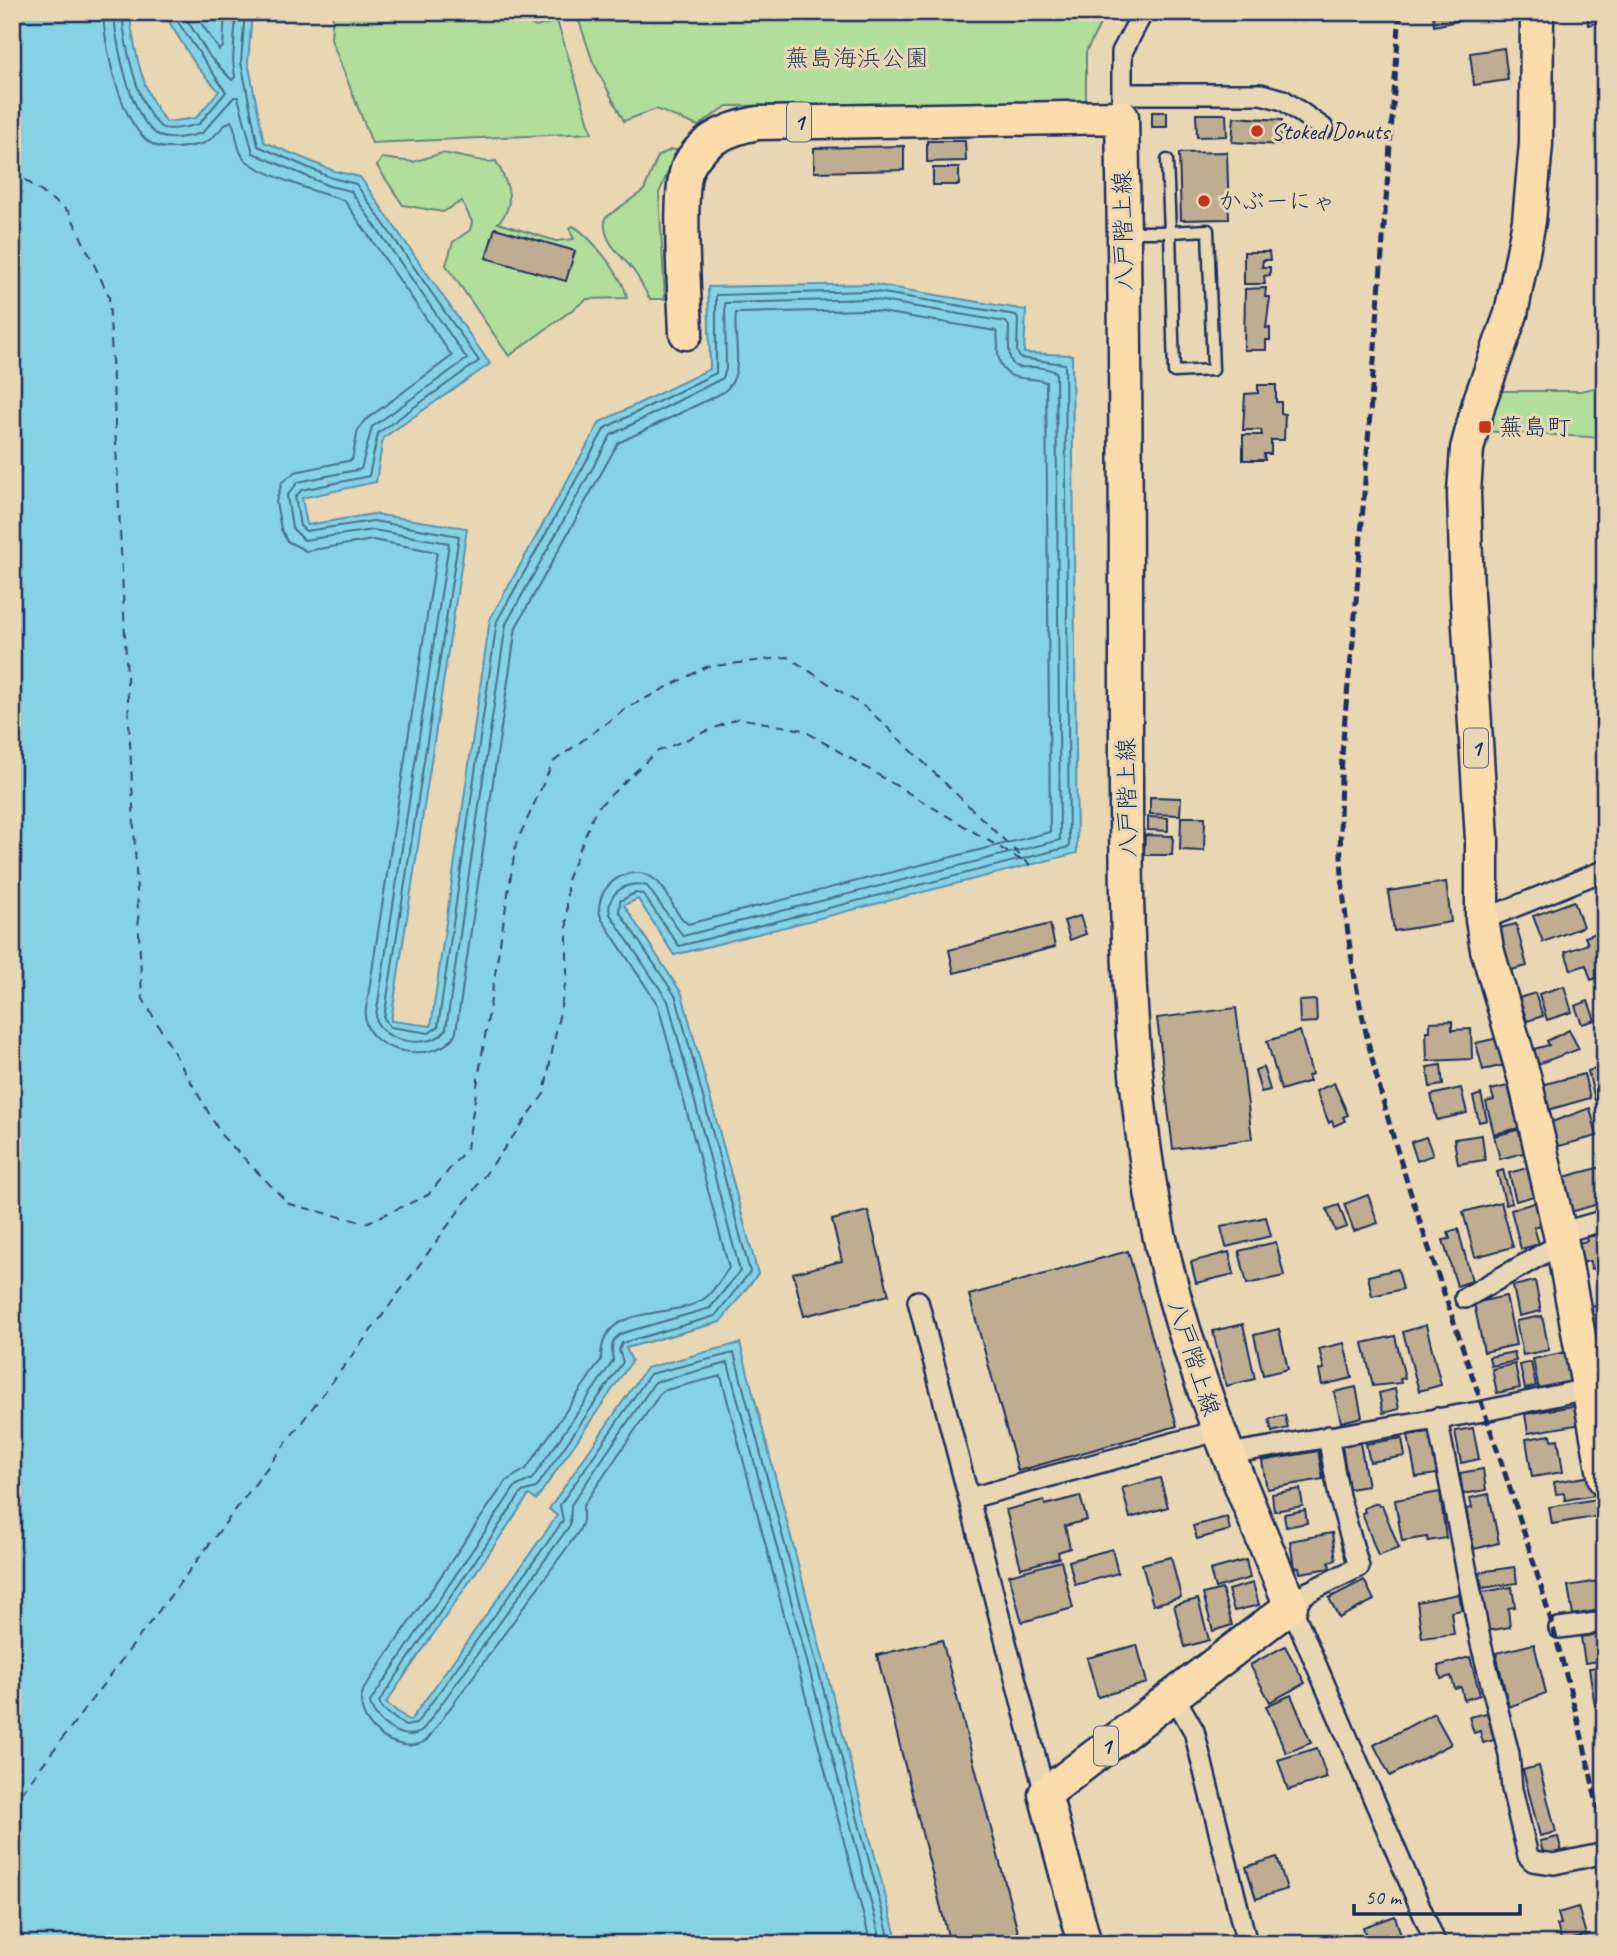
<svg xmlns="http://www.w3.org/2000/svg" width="1617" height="1956" font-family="Caveat,'Klee One',sans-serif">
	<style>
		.green { fill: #b2de9c; stroke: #66867d; stroke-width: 2 }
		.water { fill: #84d2e3; stroke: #5a91ae; stroke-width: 2 }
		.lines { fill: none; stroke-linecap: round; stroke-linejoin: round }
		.shore { stroke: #457093; stroke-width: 2 }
		.ferry { stroke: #2b4772; stroke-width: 2; stroke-dasharray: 9 7; stroke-linecap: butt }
		.building { fill: #bfad92; stroke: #1b2f5e; stroke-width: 2 }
		.service-casing { stroke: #1b2f5e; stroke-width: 15 }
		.minor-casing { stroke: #1b2f5e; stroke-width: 24 }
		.primary-casing { stroke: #1b2f5e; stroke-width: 37 }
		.service { stroke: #e9d7b4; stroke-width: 10 }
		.minor { stroke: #e9d7b4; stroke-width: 19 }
		.primary { stroke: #fcdcac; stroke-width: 32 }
		.rail { stroke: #1b2f5e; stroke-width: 5; stroke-dasharray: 10 5; stroke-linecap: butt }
		.poi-dot { fill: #c8321e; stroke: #e9d7b4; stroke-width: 2.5 }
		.labels { text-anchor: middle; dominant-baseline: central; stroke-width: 6; stroke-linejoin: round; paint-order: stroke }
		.shield { fill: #e9d7b4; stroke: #596178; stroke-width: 2 }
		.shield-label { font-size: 23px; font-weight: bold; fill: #1b2f5e }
		.park-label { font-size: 24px; fill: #2a4064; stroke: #e9d7b4 }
		.poi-label { font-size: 24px; fill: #1b2f5e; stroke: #e9d7b4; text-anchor: start }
		.street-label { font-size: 24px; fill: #1b2f5e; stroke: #e9d7b4 }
	</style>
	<rect width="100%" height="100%" fill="#e9d7b4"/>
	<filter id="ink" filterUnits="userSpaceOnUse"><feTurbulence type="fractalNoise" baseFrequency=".0143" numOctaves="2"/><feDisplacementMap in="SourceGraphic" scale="14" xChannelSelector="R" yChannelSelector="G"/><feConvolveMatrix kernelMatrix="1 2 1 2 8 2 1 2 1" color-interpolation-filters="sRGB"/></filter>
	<g filter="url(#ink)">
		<g class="green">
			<path d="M333,12H511L536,27L557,21L592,133L372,143L331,39Z"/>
			<path d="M576,12H1106L1086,52V103L727,106L698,126L656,109L624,121L593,62Z"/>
			<path d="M672,149L677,151L659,193L665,299H650C644,290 640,279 633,270C620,253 602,242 605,218L644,190L658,156Z"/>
			<path d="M442,153L488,162L496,161C507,181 518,204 498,223L556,241L574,239L569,228L573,226C590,235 625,279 627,298L587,299L509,356L446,265L453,242L470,230L472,222L462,201L443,212L403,205L377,166L382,158L413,162Z"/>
			<path d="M1605,386V438L1484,431L1493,391H1580Z"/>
		</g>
		<path class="water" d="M12,12H129C135,51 141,91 166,122L196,118L219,91L197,67L163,12H252L248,62L264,142L334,171L360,177L490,364L383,438L376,482L302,498L307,525L373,514L467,528L391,1021L431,1026L490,619L600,422L710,369L708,287L871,284L1026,310L1024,353L1072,355L1077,853L674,955L638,899L624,905L682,994L758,1274L720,1322L626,1348L632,1361L536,1500L529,1495L386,1703L410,1721L557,1516L549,1509L646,1368L740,1343L898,1944H12Z"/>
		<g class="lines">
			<g class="shore">
				<path d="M103,12C104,46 121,129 154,145C167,151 189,147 202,144C215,140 220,126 231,121C238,131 235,146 243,157C253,172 325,195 344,200L452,356L364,421L358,430L352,460L295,472L282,482L276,502L281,529L287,541L306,551L373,540L437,552L365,1016C365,1055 442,1066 456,1032L516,627L618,443L722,393C748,375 732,339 736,313L869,310L996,331C1000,339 996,349 999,359C1005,385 1029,375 1046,382L1050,832L688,924C672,913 669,887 651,877C625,862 591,891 601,918L658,1005L729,1268C722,1277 713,1293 704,1299C669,1321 600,1301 601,1360L526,1469L506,1481L365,1687C347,1720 398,1760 427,1740L579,1531L583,1521V1506L662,1391L721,1376L871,1944"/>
				<path d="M114,12C115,41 131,123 160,136C170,141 192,136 202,133L234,97H238L253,153L329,186L351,191L467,359L372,427L361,469L298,482L287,496L292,528L304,540L373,530L449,543L376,1016C376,1043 435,1051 446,1029L506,624L611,435L723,378L726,369L725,303L870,299L1006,322L1009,326C1006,390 1021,356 1056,372L1060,840L683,936L647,886C629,879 605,893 610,914L668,1001L740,1271L710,1308L623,1333C609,1340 612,1349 613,1361L532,1479L515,1487L370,1702C372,1721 404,1744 422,1731L570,1525L571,1505L655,1382L728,1363L882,1944"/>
				<path d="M122,12C124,41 137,108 161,127C169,132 191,126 199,124L226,92L171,12"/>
				<path d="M182,12L210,57L232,80L235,77L233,61L236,12"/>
				<path d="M194,12L219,50L223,47L225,12"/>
				<path d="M245,12L241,62L258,146L332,178L356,184L479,361L378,433L369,476L302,490L295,497L300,526L306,531L373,521L459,536L384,1018L390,1027L429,1033L438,1027L497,621L605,428L716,373V295L871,291L1016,315L1018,318L1017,352L1020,358L1065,364L1069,847L679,946L643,894L635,893L620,901L619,911L676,997L750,1272L715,1316L622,1343L619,1350L623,1362L536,1488L522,1492L379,1702L382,1709L405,1726L416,1724L563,1521L560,1505L650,1374L734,1353L891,1944"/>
			</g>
			<g class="ferry">
				<path d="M12,170L69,212L109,296L142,997L222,1136L289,1204L366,1223L428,1195L467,1148L516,844L553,762L627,708L706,667L788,657L869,710L1030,865"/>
				<path d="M12,1805L379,1320L544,1094L567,975V880L596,809L656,752L739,718L803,730L1026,863"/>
			</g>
		</g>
		<g class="building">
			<path d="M1433,12H1472V18L1434,26Z"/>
			<path d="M1587,12H1605V40L1600,41L1598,23L1588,25Z"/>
			<path d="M1504,48L1508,80L1474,85L1470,53Z"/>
			<rect x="1152" y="112" width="15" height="15"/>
			<path d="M1196,114H1226L1227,136L1197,137Z"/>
			<path d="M1234,117L1282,120L1280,145L1232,142Z"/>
			<path d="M927,141H965L966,161L927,162Z"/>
			<path d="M904,146V170L814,172V148Z"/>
			<path d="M1227,152L1229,219L1181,220L1179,153Z"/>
			<rect x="933" y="168" width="26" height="17"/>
			<path d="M495,228L575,251L566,281L486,258Z"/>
			<path d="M1244,252H1269L1270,260H1263L1262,267H1270V275L1264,276L1265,284H1244Z"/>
			<path d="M1266,288L1265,297H1270L1266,328H1270V340H1266V350H1244L1245,289Z"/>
			<path d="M1258,385H1276V402H1281V413L1285,414L1284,440H1271V454H1264L1265,460H1243V435H1262L1261,430H1243L1245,394L1258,393Z"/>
			<path d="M1150,797L1181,798L1180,815L1150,814Z"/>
			<path d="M1148,817L1168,818V831L1148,830Z"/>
			<path d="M1181,817H1205L1204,851L1180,850Z"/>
			<path d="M1145,835L1173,836L1172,855H1144Z"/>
			<path d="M1446,882L1451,922L1394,931L1388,891Z"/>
			<path d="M1574,901L1583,927L1543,942L1533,916Z"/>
			<path d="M1080,916L1086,934L1070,940L1064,921Z"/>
			<path d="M1050,924L1055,947L954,973L949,950Z"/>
			<path d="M1516,924L1527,966L1507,971L1496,929Z"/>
			<path d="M1596,933L1605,957V975L1591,980L1586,965L1571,970L1565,952L1588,944L1585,937Z"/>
			<path d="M1564,986L1572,1012L1547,1020L1539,994Z"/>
			<path d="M1535,993L1543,1016L1527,1021L1519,998Z"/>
			<path d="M1316,1000L1317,1022L1300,1023L1299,1001Z"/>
			<path d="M1588,1001L1595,1020L1582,1024L1575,1006Z"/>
			<path d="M1236,1008L1252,1139L1173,1149L1157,1018Z"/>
			<path d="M1452,1021V1030L1471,1029L1472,1059L1427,1061L1426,1031H1430V1022Z"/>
			<path d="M1569,1030L1579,1049L1538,1064L1534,1049L1549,1045L1547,1041Z"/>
			<path d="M1300,1031L1312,1074L1308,1076L1310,1081L1281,1090L1267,1041Z"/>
			<path d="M1498,1038L1505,1065L1483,1070L1476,1043Z"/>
			<path d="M1441,1065L1443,1085L1430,1087L1427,1067Z"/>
			<path d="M1263,1067L1270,1090L1261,1092L1255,1070Z"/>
			<path d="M1601,1067L1605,1097L1595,1100L1588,1071Z"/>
			<path d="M1584,1074L1590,1098L1548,1110L1541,1085Z"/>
			<path d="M1334,1083L1348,1115L1343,1117L1345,1121L1334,1126L1332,1121L1329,1123L1316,1091Z"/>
			<path d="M1508,1086L1519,1128L1494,1134L1486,1102L1494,1100L1491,1090Z"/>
			<path d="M1461,1088L1467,1113L1437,1120L1431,1095Z"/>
			<path d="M1481,1094L1487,1120L1479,1122L1473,1097Z"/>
			<path d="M1590,1108L1597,1136L1555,1147L1549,1123Z"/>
			<path d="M1521,1129L1527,1152L1500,1159L1494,1136Z"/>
			<path d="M1482,1135L1485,1160L1458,1164L1454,1139Z"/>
			<path d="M1426,1137L1433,1155L1417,1161L1411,1142Z"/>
			<path d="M1605,1166V1202L1571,1212L1564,1177Z"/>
			<path d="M1527,1168L1534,1196L1516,1201L1509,1173Z"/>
			<path d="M1503,1170L1512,1203L1506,1205L1497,1172Z"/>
			<path d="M1368,1195L1378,1223L1354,1231L1344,1204Z"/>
			<path d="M1501,1202L1513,1247L1475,1257L1463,1212Z"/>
			<path d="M1537,1202L1542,1225L1534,1227L1539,1244L1521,1249L1511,1210Z"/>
			<path d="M1339,1205L1347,1227L1335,1231L1327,1209Z"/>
			<path d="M868,1211L889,1295L804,1316L793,1273L842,1261L832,1220Z"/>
			<path d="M1266,1217L1271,1236L1226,1247L1221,1227Z"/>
			<path d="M1458,1229L1472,1281L1457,1286L1443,1240L1450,1239L1448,1232Z"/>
			<path d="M1605,1234V1266L1591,1269L1590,1261L1581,1263L1578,1243L1587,1241L1586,1237Z"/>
			<path d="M1276,1242L1284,1276L1247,1284L1239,1251Z"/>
			<path d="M1128,1251L1177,1426L1018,1471L969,1295Z"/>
			<path d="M1229,1252L1234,1274L1196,1283L1191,1262Z"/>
			<path d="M1398,1269L1403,1289L1372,1296L1368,1276Z"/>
			<path d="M1535,1281L1541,1311L1519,1316L1513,1286Z"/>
			<path d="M1506,1296L1516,1345L1484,1352L1474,1303Z"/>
			<path d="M1604,1304L1605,1327L1591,1330L1586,1308Z"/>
			<path d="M1542,1316L1549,1350L1523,1355L1516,1321Z"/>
			<path d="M1243,1324L1255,1379L1226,1386L1213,1331Z"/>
			<path d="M1426,1325L1441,1385L1419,1391L1403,1332Z"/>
			<path d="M1279,1329L1288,1369L1263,1375L1254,1335Z"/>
			<path d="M1605,1334V1371L1601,1372L1593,1337Z"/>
			<path d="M1395,1336L1405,1378L1400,1379L1401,1383L1373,1386L1363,1343Z"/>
			<path d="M1344,1343L1352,1378L1322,1385L1319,1370L1324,1369L1319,1349Z"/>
			<path d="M1514,1352L1516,1361L1491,1366L1489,1357Z"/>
			<path d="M1566,1352L1572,1383L1539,1390L1533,1359Z"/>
			<path d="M1531,1362L1536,1386L1525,1389L1520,1365Z"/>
			<path d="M1515,1364L1520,1388L1497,1393L1492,1369Z"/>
			<path d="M1356,1387L1362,1417L1341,1422L1334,1392Z"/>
			<path d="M1395,1389L1399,1409L1383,1413L1379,1393Z"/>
			<path d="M1579,1405L1582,1424L1528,1433L1525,1414Z"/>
			<path d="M1285,1415L1288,1428L1272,1432L1269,1419Z"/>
			<path d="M1473,1428L1479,1459L1461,1463L1455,1431Z"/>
			<path d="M1430,1432L1437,1474L1416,1477L1408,1435Z"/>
			<path d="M1551,1435L1552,1440L1558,1439L1563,1472L1532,1477L1526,1439Z"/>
			<path d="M1402,1438L1405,1456L1370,1462L1366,1444Z"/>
			<path d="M1360,1443L1368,1486L1349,1489L1342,1446Z"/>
			<path d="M1318,1451L1323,1479L1267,1489L1262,1461Z"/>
			<path d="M1483,1469L1486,1490L1463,1494L1460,1473Z"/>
			<path d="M1592,1476L1595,1495L1565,1500L1564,1493L1556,1494L1554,1482Z"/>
			<path d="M1160,1478L1168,1507L1130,1518L1122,1488Z"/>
			<path d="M1300,1489L1303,1506L1274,1511L1272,1494Z"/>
			<path d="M1440,1492L1446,1538L1428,1541L1427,1537L1402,1541L1395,1500Z"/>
			<path d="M1489,1494L1499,1543L1474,1549L1466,1509L1472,1508L1470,1498Z"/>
			<path d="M1080,1496L1087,1520L1065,1526L1070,1548L1058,1552L1059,1558L1021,1568L1006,1510L1044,1500L1045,1505Z"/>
			<path d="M1597,1499L1600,1516L1552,1524L1549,1507Z"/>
			<path d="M1377,1503L1379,1506L1382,1505L1399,1548L1378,1556L1362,1513L1365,1512L1364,1508Z"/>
			<path d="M1305,1510L1307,1523L1286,1527L1284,1514Z"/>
			<path d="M1227,1517L1230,1530L1197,1539L1193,1526Z"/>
			<path d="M1332,1533L1336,1560L1329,1562L1330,1568L1300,1573L1299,1567L1294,1568L1290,1541Z"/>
			<path d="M1112,1549L1118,1573L1075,1585L1069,1561Z"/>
			<path d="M1171,1557L1181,1597L1153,1605L1142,1564Z"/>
			<path d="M1246,1560L1250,1578L1215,1588L1210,1570Z"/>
			<path d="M1061,1561L1073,1608L1022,1622L1009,1575Z"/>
			<path d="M1515,1567L1517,1583L1482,1588L1479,1572Z"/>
			<path d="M1364,1580L1374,1600L1339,1618L1329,1598Z"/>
			<path d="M1605,1580V1609L1573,1615L1568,1586Z"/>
			<path d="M1253,1583L1259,1605L1234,1611L1228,1590Z"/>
			<path d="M1512,1587L1515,1607L1508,1608L1510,1627L1487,1631L1482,1592Z"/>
			<path d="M1222,1589L1232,1625L1213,1631L1203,1594Z"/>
			<path d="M1459,1594L1462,1610L1451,1612L1454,1634L1422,1638L1417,1602Z"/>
			<path d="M1198,1599L1209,1640L1185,1647L1174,1605Z"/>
			<path d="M1605,1633V1660L1585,1663L1581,1637Z"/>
			<path d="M942,1640L1021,1944H950L877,1655Z"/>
			<path d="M1534,1644L1546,1693L1509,1707L1496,1653Z"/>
			<path d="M1137,1645L1147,1683L1098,1697L1087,1658Z"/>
			<path d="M1285,1646L1305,1683L1270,1702L1250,1665Z"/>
			<path d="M1470,1657L1480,1695L1464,1700L1461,1687L1455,1689L1451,1676L1441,1679L1438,1666Z"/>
			<path d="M1605,1666V1704L1595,1706L1589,1668Z"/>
			<path d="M1291,1695L1311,1743L1286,1753L1266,1706Z"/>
			<path d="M1605,1709V1735L1602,1736L1598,1710Z"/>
			<path d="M1434,1713L1451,1744L1390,1776L1374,1745Z"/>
			<path d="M1487,1713L1494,1740L1483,1743L1480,1731L1474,1733L1469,1717Z"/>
			<path d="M1317,1748L1327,1778L1288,1790L1278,1760Z"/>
			<path d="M1539,1766L1556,1832L1540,1836L1523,1770Z"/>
			<path d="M1558,1837L1562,1852L1544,1856L1540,1841Z"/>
			<path d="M1277,1857L1287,1889L1256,1899L1246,1867Z"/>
			<path d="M1578,1907L1586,1935L1562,1943L1557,1925L1561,1924L1558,1913Z"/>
			<path d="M1395,1916L1401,1935L1369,1944L1363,1927Z"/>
		</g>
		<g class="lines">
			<defs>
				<g id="service">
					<path d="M1208,230L1213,370L1174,372L1170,232Z"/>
					<path d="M1127,232H1170L1167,160"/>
				</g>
				<g id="minor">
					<path d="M1122,94H1261L1283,100L1323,128"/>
					<path d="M1122,105V52L1143,12"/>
					<path d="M1482,920L1605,870"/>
					<path d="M1560,1233L1605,1220"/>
					<path d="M1465,1298L1562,1243"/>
					<path d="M918,1301L1045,1794"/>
					<path d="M1437,1418L1481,1644L1509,1754L1512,1789L1528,1856L1533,1861L1554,1864L1605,1853"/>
					<path d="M1328,1436L1339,1496L1359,1567L1308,1592L1291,1606L1436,1944"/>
					<path d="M1228,1454L1484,1411L1605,1385"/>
					<path d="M970,1498L1217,1431"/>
					<path d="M1559,1628L1605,1622"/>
					<path d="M1173,1694L1194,1731L1247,1944"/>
				</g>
				<g id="primary">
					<path d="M1537,12L1536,144L1529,221L1511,314L1479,403L1467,449L1464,492L1467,594L1482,839V920L1487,949L1525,1080L1562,1243L1605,1480"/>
					<path d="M686,333C685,301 677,188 688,167C701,140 730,128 758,123L1122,117C1126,309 1126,502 1126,695C1126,870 1123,1047 1156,1219C1182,1354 1238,1479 1291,1606L1045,1794L1085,1944"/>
				</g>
			</defs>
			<use href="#service" class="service-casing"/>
			<use href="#minor" class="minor-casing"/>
			<use href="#primary" class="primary-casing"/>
			<use href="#service" class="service"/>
			<use href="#minor" class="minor"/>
			<use href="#primary" class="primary"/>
			<path class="rail" d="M1400,12L1353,642C1342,731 1335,819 1345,909C1361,1054 1408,1188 1455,1325C1513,1496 1573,1668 1605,1847"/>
		</g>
	</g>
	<g class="poi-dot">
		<circle cx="1257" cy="131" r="7"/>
		<circle cx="1204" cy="201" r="7"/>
		<rect x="1478" y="420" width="14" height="14" rx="3.5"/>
	</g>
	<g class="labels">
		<g class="shield">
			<rect x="787" y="102.5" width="24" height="39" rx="5"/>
			<rect x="1464" y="728.5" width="24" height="39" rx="5"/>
			<rect x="1094" y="1726.5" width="24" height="39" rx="5"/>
		</g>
		<g class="shield-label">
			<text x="799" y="122">1</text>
			<text x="1476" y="748">1</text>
			<text x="1106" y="1746">1</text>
		</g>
		<g class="park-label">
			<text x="857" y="58">蕪島海浜公園</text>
		</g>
		<g class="poi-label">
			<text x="1271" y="131">Stoked Donuts</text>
			<text x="1218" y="201">かぶーにゃ</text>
			<text x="1499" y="427">蕪島町</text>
		</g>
		<g class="street-label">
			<text transform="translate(1123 231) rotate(-91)">八戸階上線</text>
			<text transform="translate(1127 798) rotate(-91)">八戸階上線</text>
			<text transform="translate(1194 1358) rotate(72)">八戸階上線</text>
		</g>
	</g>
	<rect width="1617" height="1956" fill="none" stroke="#e9d7b4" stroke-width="42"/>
	<rect x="21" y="21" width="1575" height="1914" fill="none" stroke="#1b2f5e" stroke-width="2.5" filter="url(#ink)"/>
	<path d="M1354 1904v10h166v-10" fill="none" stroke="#1b2f5e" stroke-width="3.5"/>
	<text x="1365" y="1904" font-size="21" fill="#1b2f5e" stroke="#e9d7b4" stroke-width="5" paint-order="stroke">50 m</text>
</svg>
